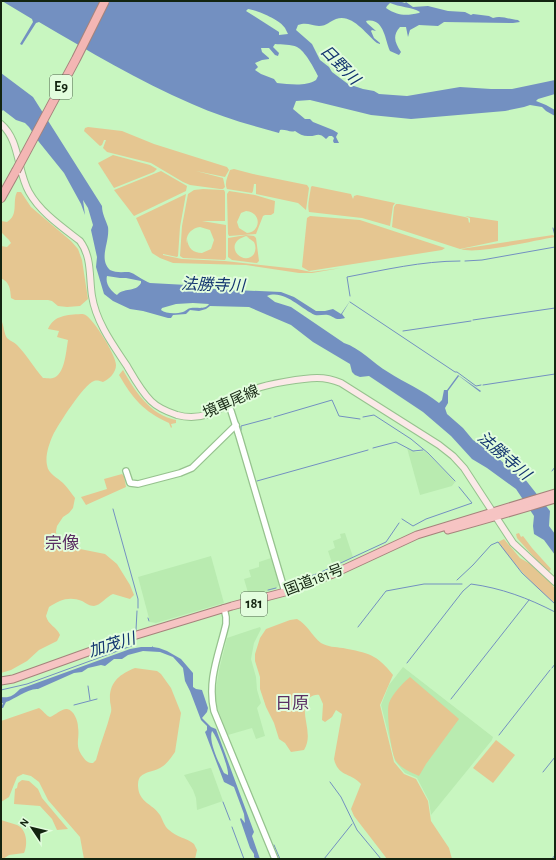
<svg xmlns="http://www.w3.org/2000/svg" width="556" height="860" font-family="'Alegreya Sans','Noto Sans JP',sans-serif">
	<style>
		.built { fill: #b9ebb0 }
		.green { fill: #e5c691; fill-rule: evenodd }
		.water { fill: #7390c1; fill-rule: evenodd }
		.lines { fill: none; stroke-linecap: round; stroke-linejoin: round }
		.stream { stroke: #7390c1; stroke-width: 1 }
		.tertiary-casing { stroke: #96c28e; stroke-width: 8 }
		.secondary-casing { stroke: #96c28e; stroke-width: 8 }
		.trunk-casing { stroke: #a5837b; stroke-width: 9 }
		.motorway-casing { stroke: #a5837b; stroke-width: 10 }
		.tertiary { stroke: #fff; stroke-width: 5.5 }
		.secondary { stroke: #fbe9e8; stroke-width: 6 }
		.trunk { stroke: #f6c4c3; stroke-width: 7 }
		.motorway { stroke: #f3b6b4; stroke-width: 8 }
		.motorway-bridge-casing { stroke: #a5837b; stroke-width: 10; stroke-linecap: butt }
		.motorway-bridge { stroke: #f3b6b4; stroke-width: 8 }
		.labels { text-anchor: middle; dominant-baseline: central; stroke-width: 4; stroke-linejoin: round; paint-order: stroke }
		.shield { fill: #e2fddd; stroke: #51654e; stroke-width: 1 }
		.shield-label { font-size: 14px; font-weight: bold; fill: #132410 }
		.street-label { font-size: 15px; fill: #132410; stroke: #e2fddd }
		.water-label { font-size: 16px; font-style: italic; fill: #12346f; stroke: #e2fddd }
		.quarter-label { font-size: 17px; fill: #5b2f64; stroke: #e2fddd }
	</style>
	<rect width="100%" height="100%" fill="#c8f6c0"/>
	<g class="built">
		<path d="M407,448L416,452L424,451L428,454L455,482L452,486L420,495Z"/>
		<path d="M345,533L353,557L333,566L328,551L335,548L333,541L341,538L340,534Z"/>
		<path d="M211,556L224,603L156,623L150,622L138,577Z"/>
		<path d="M271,558L279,585L276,589L249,596L244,579L251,577L249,570L259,567V562Z"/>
		<path d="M260,627L261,629L254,643L251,659L256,677L257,690L261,703L257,708L265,736L256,739L252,728L228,735L217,707L215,695L219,670L227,638Z"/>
		<path d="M403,667L493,737L492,740L431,815L429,801L417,778L405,773L395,761L381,705L389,685Z"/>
		<path d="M210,768H211L223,801L197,810L196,798L193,790L184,775Z"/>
	</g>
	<g class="green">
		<path d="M88,127L122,131L154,144L227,167L229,170L225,177L196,171L223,178L225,187L223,189H220L190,185L183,182L151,163L107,152L103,148L106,140H104L102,145L100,146L84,131L85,128Z"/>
		<path d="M113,155L150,165L157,169L154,172L114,188L98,163Z"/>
		<path d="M234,169L253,174L307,185L309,188L306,210L298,203L256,194V184H254L253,191L252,193L227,189C224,183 228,176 230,170Z"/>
		<path d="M161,171L187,186L186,191L134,216L114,190Z"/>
		<path d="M312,186L351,194L353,199L354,196L357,195L395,203L393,206L390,226L362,218L309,212C307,205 310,195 311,187Z"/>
		<path d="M203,189L224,190L225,192V221H202L226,225V258L225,260L183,258L180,256L182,226L188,194L194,190ZM200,227L210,230L214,240L211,249L202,253C193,253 188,248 187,239V243C185,236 191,228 200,227Z"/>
		<path d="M229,191L255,195L275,201L274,213L271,215H265L263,216L256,234L229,236L228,234L227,194ZM246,211C262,212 261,232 247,233L239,228L237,222L241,213Z"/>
		<path d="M17,192H21L31,207L71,241L78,249L82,260L88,299L80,306L67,307L58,306L52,301L48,300H15L11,298C10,288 10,283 1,278V246L7,247L11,243L9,240L1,232V221L7,222C19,215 12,202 17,192Z"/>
		<path d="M186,194L180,227L178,256L177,257L163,254V255L182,259L225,261L297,269L311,272L341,268L312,273H299L246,265L173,263L160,258L152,253L136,218Z"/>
		<path d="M396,204H399L465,217L468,218L469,223L470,222V218L465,216L498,221V241L460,249L392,227L394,207Z"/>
		<path d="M310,216L360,220L445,248L442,250L309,271L302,267L307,218Z"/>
		<path d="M246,235L254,236L256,238L259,261L257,263L232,260L228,257V238ZM246,236L250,238L247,237L254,242C256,246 256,250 254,254C245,266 227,250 238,240C240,238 244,237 246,236Z"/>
		<path d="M553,235L555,237C536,240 476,255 461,249Z"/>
		<path d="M81,314C83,314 84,314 87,316C95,322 116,355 116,365C116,373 109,379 103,382C100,381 97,380 94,381C84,384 58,425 53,435C49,444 45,456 47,465C48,474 58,478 63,483C68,488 71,493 75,498L73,508L69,513L63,517L57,526L56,531L57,544L63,548H75L105,554L117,564L130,585L134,595L130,599L113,594C106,597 101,605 94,606C89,606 86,603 82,601C69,596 60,600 49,607L46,616C48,625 57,627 60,635L57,641L39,650L27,661L11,670L1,673V320C4,325 4,334 7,338C10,341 14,342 17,345C27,355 34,368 43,378C46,378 51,379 53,378C65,375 66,351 68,340L57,337L59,331L48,329C54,315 67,315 81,314Z"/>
		<path d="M123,370C135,391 150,415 176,420V423L171,424L172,427L171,428L169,423C143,411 133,399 119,375Z"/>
		<path d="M122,474L124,476L126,487L86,505L81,497L107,489L104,479Z"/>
		<path d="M519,533L521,537L523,536L532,548L551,569L548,573L517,538L516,534Z"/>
		<path d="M504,539L520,558L532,565L551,583L555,589V603C533,586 514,564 498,542Z"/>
		<path d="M297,619C307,624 312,636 321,643C328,647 335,647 343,648C368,653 377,654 393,675L380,705L394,762L404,774L416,779L428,801L431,821L449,848L452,859H387L384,855L354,816L351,809L361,784C352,773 338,777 334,759L342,714L336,710L332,717L325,722L322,720L323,704L319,695C313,694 306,699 305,705C303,720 313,736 304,750L291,752L285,743L279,739L274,723L266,707L260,689V677L255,661V654L260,638L266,629L290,620Z"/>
		<path d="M135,668L157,671L161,674L171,688L181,713L175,752C171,758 166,765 160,768C153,772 146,771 140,777C138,780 138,783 138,786C139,803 152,803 160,815C163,820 164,826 169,830C176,837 187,838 194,844L197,850L195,859H84L80,837L48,800L39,782L31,776L23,774L17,777L9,797L1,802V721L39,708C44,711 45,715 50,717C55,715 63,708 67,709C74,710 78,721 78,727C80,740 74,745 83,757C86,761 88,763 93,763L96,760C100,744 107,728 111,712C112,708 110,704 110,700C109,682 120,674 135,668Z"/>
		<path d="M410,677L459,719L426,764L419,776C410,772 402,769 396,761C391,754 386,712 389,703C393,693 402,684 410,677Z"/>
		<path d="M496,740L515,755L493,783L473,768Z"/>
		<path d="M22,780L29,781L38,789L42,798L68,829L57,830L52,819L40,806L14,804L15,789L17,788L18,783Z"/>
		<path d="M1,820C6,822 12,823 17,825C27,829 28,845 24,853L9,855L3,859H1Z"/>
	</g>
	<g class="water">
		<path d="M2,1H399L405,3L406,2L413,7L428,6L448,11L465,12L471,15L473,14L489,16L493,18C502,15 510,20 518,20L520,22L513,23L444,22L438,26L419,25L410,30L408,37L406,27H400C392,36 395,43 401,52L399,55L390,51C385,40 384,17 366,21L367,23L376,31L372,30L371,31L374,38L380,43V44L377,43C366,34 352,13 336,19C330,21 327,26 319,26C311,25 306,22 298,25L296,30L312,44L320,60L329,67L332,72L348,84L363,89L374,91L379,94L407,96L460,87L491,89H512L555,80V94L538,99L536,101L546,105L555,110V116L546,111L542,107L530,105L524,107L505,111L411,119L371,115L310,100L296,101L293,109L305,119H310L313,122L333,130L338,133L336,137L339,143H334L333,141L334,138L332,136H329L326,139C318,131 316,137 308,136C303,136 299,134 295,131C290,133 286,129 280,130L279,133C249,125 219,116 192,104C138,81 89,51 39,22L36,23L22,45L20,44L33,22L32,19ZM390,3C399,7 412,7 420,12L419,13C406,16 398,16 386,8L387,6ZM248,9C257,10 280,20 285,28C286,30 287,32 288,34L279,35V32L246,11ZM275,44C282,45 291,44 297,47C305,51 314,68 318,76L316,80C305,87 289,84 277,83L274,79L261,74L255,70L258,67L255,63L262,60L269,59V58L262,52L261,48H269L275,55L278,56L279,53L273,47Z"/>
		<path d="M1,73L33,97L102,206C102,214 106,220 108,227C110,242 98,259 110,270C116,273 122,272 129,272C134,273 144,281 150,283L206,286L213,289L281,292L294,297L316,311H325L333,309L341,314L350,301L342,314L345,318C335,321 335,317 328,315C324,314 319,316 315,315C301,309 284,289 267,296L275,302L291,307L344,343C360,348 373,363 388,372C405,383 423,390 439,403L442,400L444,390H447L458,375L481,391L480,392L459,376L448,391V403L445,408L447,414L463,428L473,440L494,454L514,473L521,474L550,511L549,526L555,534V555L544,540L534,534L533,526L534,516L516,489L487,468L472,459L451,436L423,412L369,376L360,377L355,375L352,372L350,364L313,342L291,325L249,307L210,306L206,309L199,311L190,310L186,314L173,315L171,318H168L143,311L130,309L113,301L104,294L96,267L97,257L91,230L93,225L88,208L83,200L85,215L81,204L64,173L39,142L29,127L25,123L16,120L3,110L1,112ZM107,276L120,278H126L141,281V283C135,293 124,287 117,295C111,291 105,284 107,276ZM193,303L209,304C205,310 198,307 191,308C188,308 186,311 183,312C176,314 166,314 161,310L162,308L176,304Z"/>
		<path d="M153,646V647L159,648L167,651L181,659L193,673V687L196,689L202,690L208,708L207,712L202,718L211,727L216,729L254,832L252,836L260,859H256L254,857V854L250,848L240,819L241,818L245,823L244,814L234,787L224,782L205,732L207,730V726L201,720L190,691L185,681L183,668L173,657L160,652L143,651L128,655L122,659H114L105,666L101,665L88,668L82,672L74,673L38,689C28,688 15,699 6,702L3,708H1L3,703H1V697C10,698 13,696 20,689L130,649L141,647H152ZM212,731C217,736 229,768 228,775L224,773C219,763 208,741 212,731Z"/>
	</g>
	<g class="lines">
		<g class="stream">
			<path d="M553,228L555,236"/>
			<path d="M465,261L482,260L555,247"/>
			<path d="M350,296L347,277C384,270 422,261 460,261"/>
			<path d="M350,302L455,372H457L476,386L481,385"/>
			<path d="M473,320L555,308"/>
			<path d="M403,331L471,321"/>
			<path d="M483,385L555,374"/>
			<path d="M274,417L332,400L339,416L360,419"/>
			<path d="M363,417L374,415L411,439L428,453L455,481"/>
			<path d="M241,430V426L271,418"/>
			<path d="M373,448L396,442L413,451L423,450"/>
			<path d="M552,471L555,467"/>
			<path d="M257,481L368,450"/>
			<path d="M113,509L138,599V608"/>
			<path d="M402,519L413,526L426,519L472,503L459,487"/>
			<path d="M457,580L473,565L491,545L498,542L522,573L555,604"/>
			<path d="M289,584L319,573L386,542L399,523"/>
			<path d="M268,590L276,588"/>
			<path d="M250,595L261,593"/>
			<path d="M148,618L149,621"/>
			<path d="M358,627L386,591L424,584H462"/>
			<path d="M136,630L137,611"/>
			<path d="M407,663L463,591L471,584C501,588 528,598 555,612"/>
			<path d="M552,668L555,664"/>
			<path d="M88,686L90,700"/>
			<path d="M1,690L27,684L134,645"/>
			<path d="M451,699L529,600"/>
			<path d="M74,705L97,699"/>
			<path d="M499,735L550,670"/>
			<path d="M543,772L555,757"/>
			<path d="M330,782L341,797L357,830L381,859"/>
			<path d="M223,802L230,820"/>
			<path d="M232,827L244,859"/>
			<path d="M274,845L280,859"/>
			<path d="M324,859L352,824"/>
			<path d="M552,859L555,855"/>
		</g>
		<defs>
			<g id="tertiary">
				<path d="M228,405L231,411L239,436L285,592"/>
				<path d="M126,471L130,483L138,484L180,473L192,468L236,425"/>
				<path d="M224,608L226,617V624C219,654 207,680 214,711L275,859"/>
			</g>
			<path id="secondary" d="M1,124C20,140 17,171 29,192C40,212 62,227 80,241C92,257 89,277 92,296C96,322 113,345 127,366C134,378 141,391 151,401C158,408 168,412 177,415C209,424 229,401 255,389C267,384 304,378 317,378C326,378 334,380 341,383L439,445L453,456L464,468L513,543L555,582"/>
			<g id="trunk">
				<path d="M448,530C484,520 519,510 555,499"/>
				<path d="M1,681L13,679L130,637L232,606L285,592L333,574L417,535L555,493"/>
			</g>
			<path id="motorway" d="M1,198L16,171"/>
		</defs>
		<use href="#tertiary" class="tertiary-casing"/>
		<use href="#secondary" class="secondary-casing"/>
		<use href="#trunk" class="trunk-casing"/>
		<use href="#motorway" class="motorway-casing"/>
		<use href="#tertiary" class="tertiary"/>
		<use href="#secondary" class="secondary"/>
		<use href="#trunk" class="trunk"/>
		<use href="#motorway" class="motorway"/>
		<defs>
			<path id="motorway-bridge" d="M16,171L76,59L105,1"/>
		</defs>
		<use href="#motorway-bridge" class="motorway-bridge-casing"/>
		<use href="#motorway-bridge" class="motorway-bridge"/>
	</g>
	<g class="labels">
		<g class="shield">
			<rect x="50" y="75" width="22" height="24" rx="3"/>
			<rect x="241" y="592" width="26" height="24" rx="3"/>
		</g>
		<g class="shield-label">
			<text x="61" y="87">E9</text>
			<text x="254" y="604">181</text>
		</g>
		<g class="street-label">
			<text transform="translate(231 402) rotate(-24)">境車尾線</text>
			<text transform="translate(314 580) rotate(-21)">国道181号</text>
		</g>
		<g class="water-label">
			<text transform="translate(340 65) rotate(45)">日野川</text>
			<text transform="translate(213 285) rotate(2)">法勝寺川</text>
			<text transform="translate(504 456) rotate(41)">法勝寺川</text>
			<text transform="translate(112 645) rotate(-17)">加茂川</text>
		</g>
		<g class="quarter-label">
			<text x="62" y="543">宗像</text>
			<text x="292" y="703">日原</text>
		</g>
	</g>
	<rect width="556" height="860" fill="none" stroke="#132410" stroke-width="4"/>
	<g transform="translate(32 828) rotate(305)" stroke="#e2fddd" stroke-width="3" paint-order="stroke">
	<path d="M0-3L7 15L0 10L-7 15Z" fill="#132410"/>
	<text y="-6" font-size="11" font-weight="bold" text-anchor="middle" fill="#132410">N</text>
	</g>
</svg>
